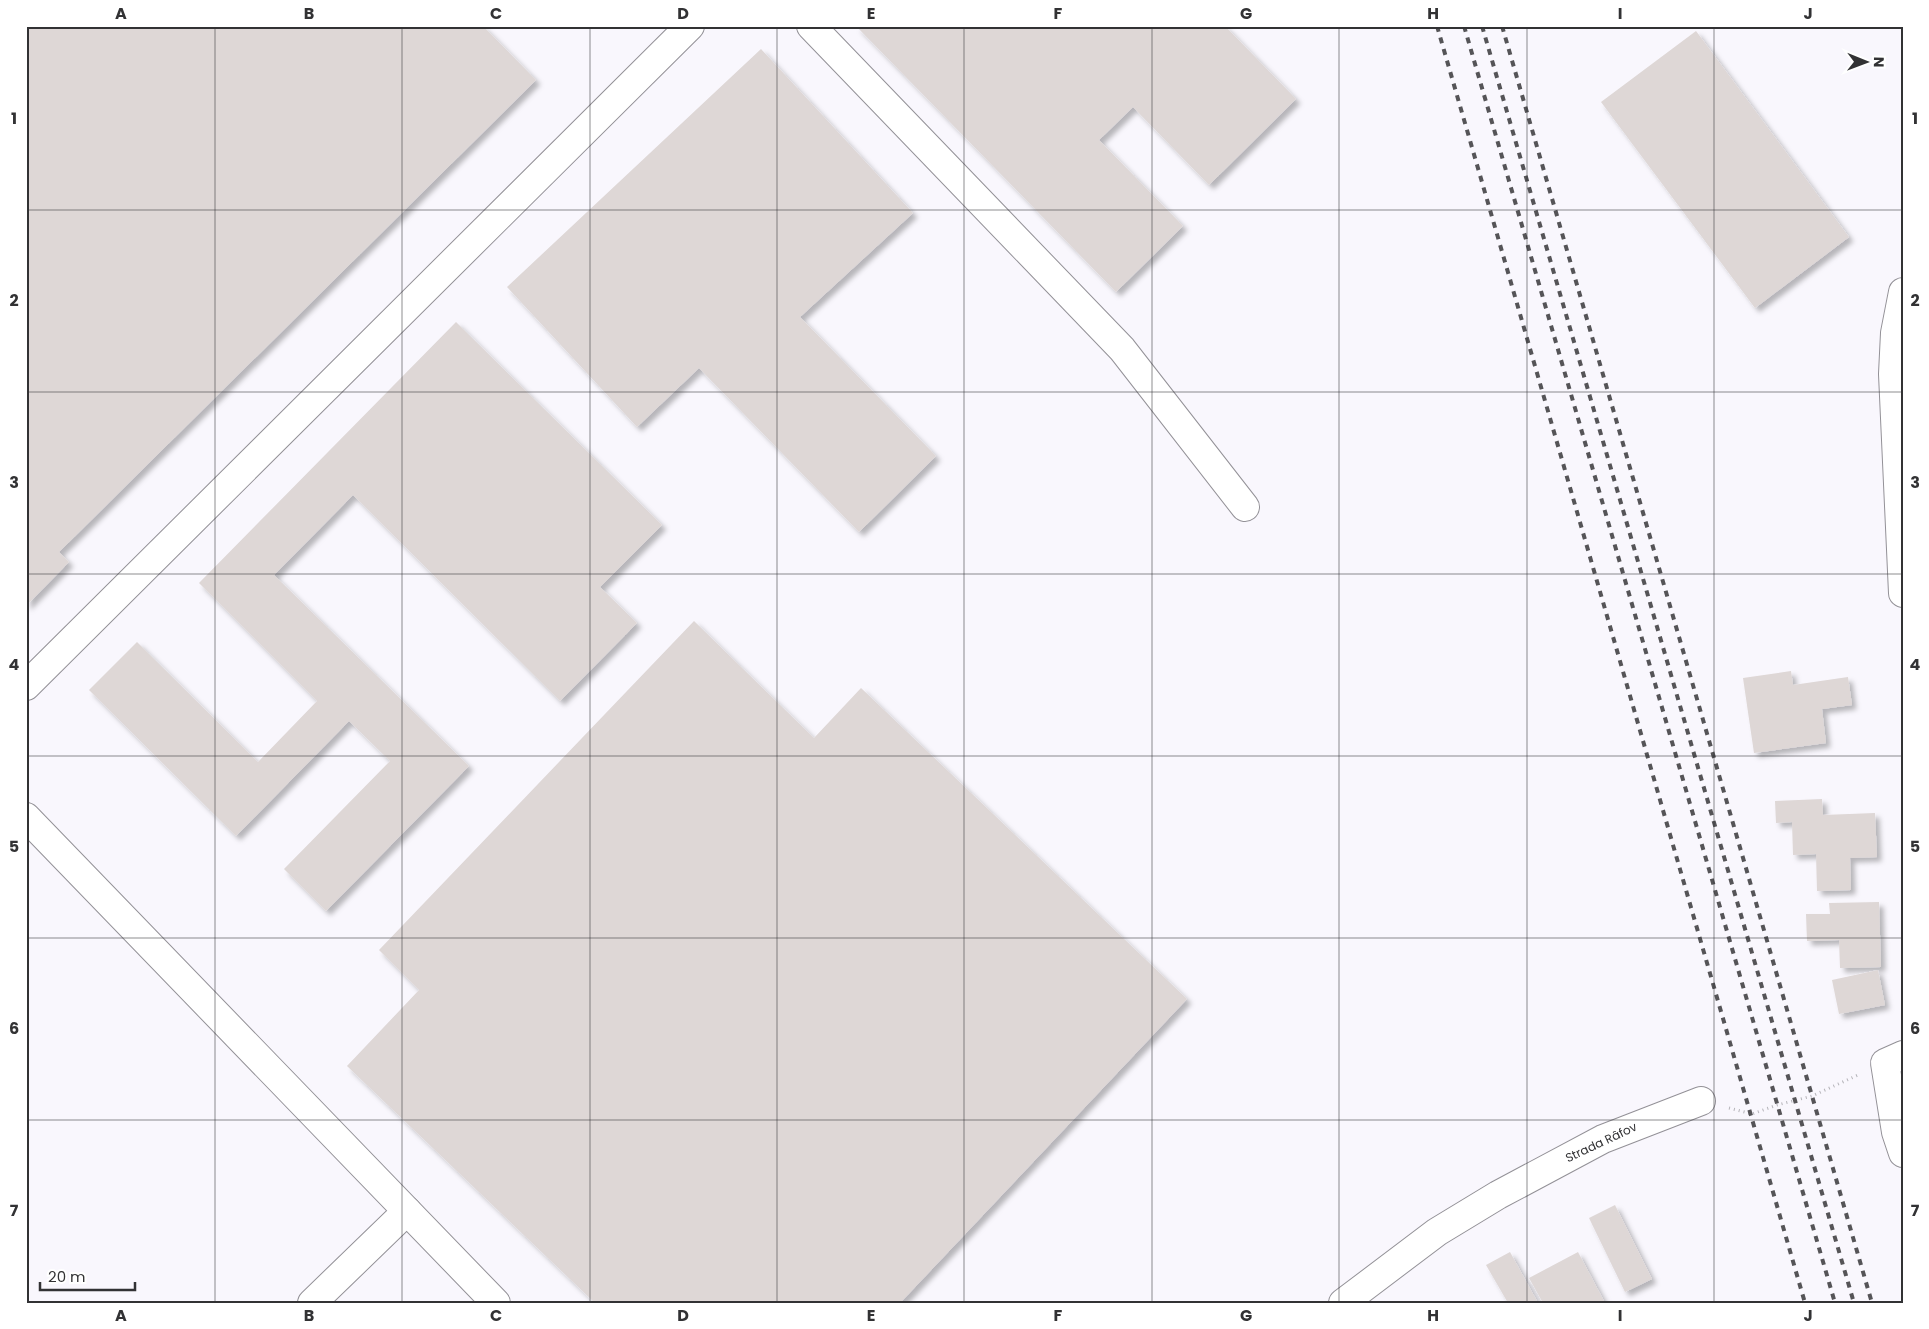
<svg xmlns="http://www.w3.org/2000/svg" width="1929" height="1329" font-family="Poppins,sans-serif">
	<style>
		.building { fill: #ded7d6; filter: url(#shadow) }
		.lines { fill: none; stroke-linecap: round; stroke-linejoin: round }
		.minor-casing { stroke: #939197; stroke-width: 30 }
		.path { stroke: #b4b3b8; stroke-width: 3; stroke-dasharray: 1 4; stroke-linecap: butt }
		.minor { stroke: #fff; stroke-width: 28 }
		.rail { stroke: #555457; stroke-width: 4; stroke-dasharray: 6 6; stroke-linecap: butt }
		.grid { fill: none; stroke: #323234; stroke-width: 1; stroke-opacity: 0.55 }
		.labels { text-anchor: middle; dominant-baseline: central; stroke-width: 4.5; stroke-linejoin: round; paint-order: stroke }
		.street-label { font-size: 12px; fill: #323234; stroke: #fff }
		.neatline { fill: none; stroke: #323234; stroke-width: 2 }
		.grid-label { font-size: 16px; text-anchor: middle; font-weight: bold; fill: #323234 }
	</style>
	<defs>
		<filter id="shadow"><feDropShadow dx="4.5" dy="4.5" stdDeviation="2.5" flood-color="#0004"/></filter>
	</defs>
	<rect width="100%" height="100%" fill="#f9f7fd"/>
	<g class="building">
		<path d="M26,26H483L536,80L59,552L69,562L26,606Z"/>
		<path d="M856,26H1225L1296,99L1209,185L1133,107L1099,140L1183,226L1116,292Z"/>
		<path d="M1696,31L1849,237L1755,308L1601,102Z"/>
		<path d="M761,49L913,213L800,317L936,456L859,532L699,368L637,427L507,287Z"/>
		<path d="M456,322L662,525L600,587L637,623L560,701L353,495L274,575L469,766L326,911L284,869L390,761L349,721L236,836L89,690L137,642L258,762L317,701L199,583Z"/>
		<path d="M694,621L814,738L861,688L1187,999L900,1303H595L347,1066L419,990L379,950Z"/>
		<path d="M1791,671L1793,685L1848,677L1852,705L1822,709L1826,743L1754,753L1743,678Z"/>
		<path d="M1822,799L1823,815L1875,813L1877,857L1850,858L1851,890L1817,891L1816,854L1793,855L1792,822L1776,823L1775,801Z"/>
		<path d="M1879,902L1881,967L1840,968L1839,940L1807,941L1806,914H1830L1829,903Z"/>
		<path d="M1878,970L1885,1005L1839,1014L1832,980Z"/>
		<path d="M1615,1205L1652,1279L1625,1292L1589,1218Z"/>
		<path d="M1510,1252L1538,1303H1508L1486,1265Z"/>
		<path d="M1578,1252L1605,1303H1543L1529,1278Z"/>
	</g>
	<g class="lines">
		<defs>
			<g id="minor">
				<path d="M811,26L1122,349L1245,507"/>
				<path d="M1903,292L1895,333L1893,374L1903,593"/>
				<path d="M26,686L690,26"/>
				<path d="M26,817L496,1303"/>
				<path d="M1903,1055L1885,1063L1896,1132L1903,1153"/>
				<path d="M312,1303L407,1211"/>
				<path d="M1343,1303L1437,1232L1498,1195L1603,1139L1701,1101"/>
			</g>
		</defs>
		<use href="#minor" class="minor-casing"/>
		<path class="path" d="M1729,1108L1752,1114L1777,1105L1812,1096L1858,1075"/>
		<use href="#minor" class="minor"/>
		<g class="rail">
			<path d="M1437,26L1805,1303"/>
			<path d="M1464,26L1835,1303"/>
			<path d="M1482,26L1854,1303"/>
			<path d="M1502,26L1872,1303"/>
		</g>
	</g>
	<path class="grid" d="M215,26V1303M402,26V1303M590,26V1303M777,26V1303M964,26V1303M1152,26V1303M1339,26V1303M1527,26V1303M1714,26V1303M26,210H1903M26,392H1903M26,574H1903M26,756H1903M26,938H1903M26,1120H1903"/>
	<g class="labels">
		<g class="street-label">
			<text transform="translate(1601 1142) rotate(-25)">Strada Râfov</text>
		</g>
	</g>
	<rect width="1929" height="1329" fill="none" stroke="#ffffff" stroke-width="55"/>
	<g transform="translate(1866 62) rotate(91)" stroke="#ffffff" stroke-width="4" paint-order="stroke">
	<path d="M0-4L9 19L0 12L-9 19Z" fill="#323234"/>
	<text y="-8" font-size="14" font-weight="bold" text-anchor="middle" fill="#323234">N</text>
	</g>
	<path d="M40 1282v8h95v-8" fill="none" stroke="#323234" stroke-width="2.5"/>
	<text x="48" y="1282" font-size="15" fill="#323234" stroke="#ffffff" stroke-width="4" paint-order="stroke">20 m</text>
	<rect x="28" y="28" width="1874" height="1274" class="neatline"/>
	<g class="grid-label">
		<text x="121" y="19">A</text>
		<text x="309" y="19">B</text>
		<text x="496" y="19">C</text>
		<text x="683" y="19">D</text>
		<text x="871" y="19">E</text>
		<text x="1058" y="19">F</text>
		<text x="1246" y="19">G</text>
		<text x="1433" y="19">H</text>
		<text x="1620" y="19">I</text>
		<text x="1808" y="19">J</text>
		<text x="14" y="124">1</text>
		<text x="1915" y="124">1</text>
		<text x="14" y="306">2</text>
		<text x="1915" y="306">2</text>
		<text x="14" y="488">3</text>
		<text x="1915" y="488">3</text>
		<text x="14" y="670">4</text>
		<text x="1915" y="670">4</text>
		<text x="14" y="852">5</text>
		<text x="1915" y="852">5</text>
		<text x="14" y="1034">6</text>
		<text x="1915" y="1034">6</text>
		<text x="14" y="1216">7</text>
		<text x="1915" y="1216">7</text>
		<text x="121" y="1321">A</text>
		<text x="309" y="1321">B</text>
		<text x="496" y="1321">C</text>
		<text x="683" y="1321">D</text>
		<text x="871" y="1321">E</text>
		<text x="1058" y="1321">F</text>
		<text x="1246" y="1321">G</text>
		<text x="1433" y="1321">H</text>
		<text x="1620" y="1321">I</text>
		<text x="1808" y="1321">J</text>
	</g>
</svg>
